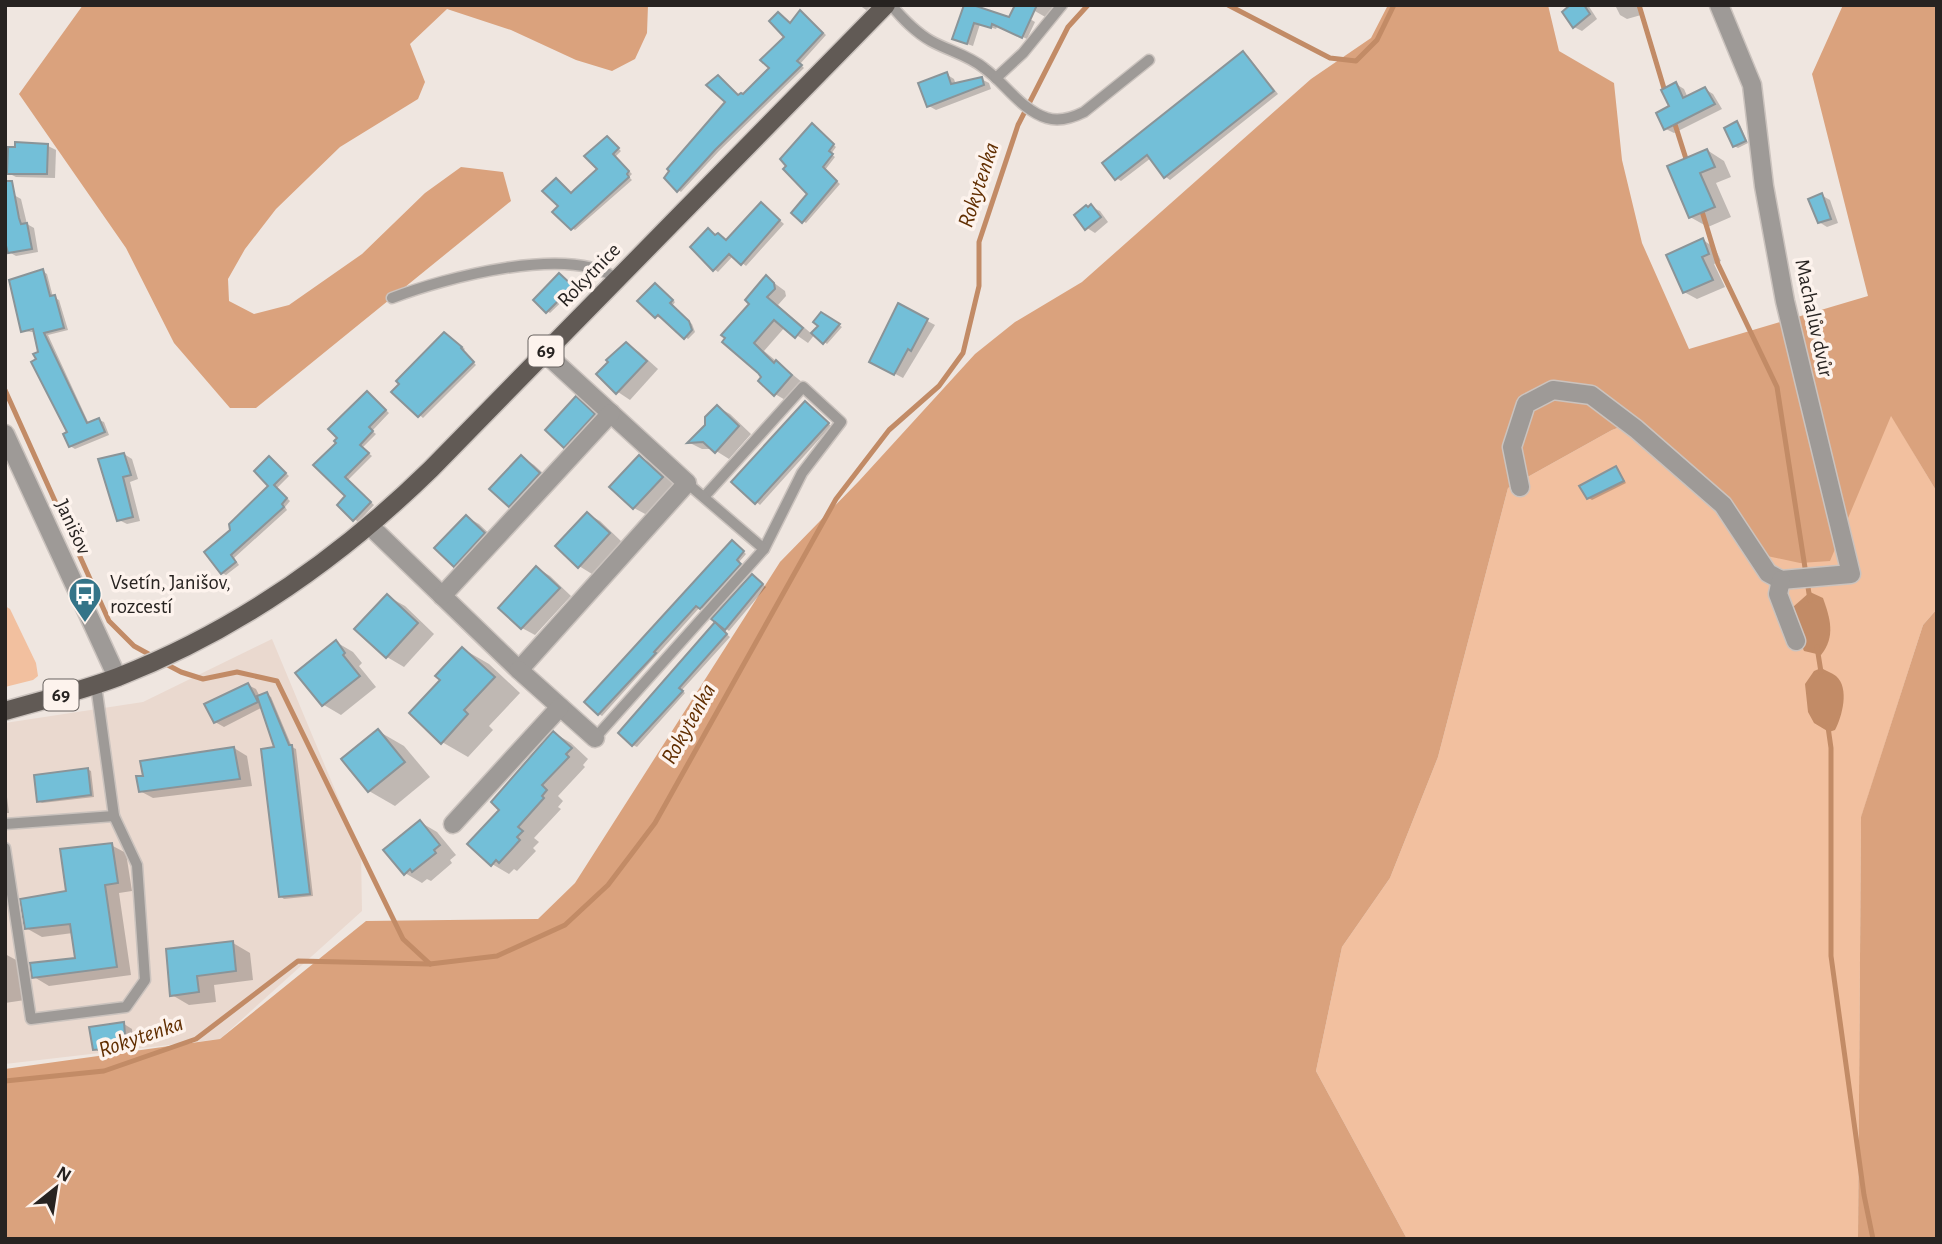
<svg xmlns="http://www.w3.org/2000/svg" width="1942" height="1244" font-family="'Alegreya Sans',sans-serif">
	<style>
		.built { fill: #ead9cf }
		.green { fill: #f2c09f }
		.forest { fill: #daa27d }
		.water { fill: #c28b66 }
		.shadow { fill: #0003 }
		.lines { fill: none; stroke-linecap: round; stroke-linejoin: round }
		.stream { stroke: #c28b66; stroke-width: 5 }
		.building { fill: #73bfd8; stroke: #8a9498; stroke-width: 2 }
		.lane-casing { stroke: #cbc3be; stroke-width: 13 }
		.street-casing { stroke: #cbc3be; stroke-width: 21 }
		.primary-casing { stroke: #cbc3be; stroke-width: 21 }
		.lane { stroke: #9e9a97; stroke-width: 10 }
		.street { stroke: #9e9a97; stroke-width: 18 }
		.primary { stroke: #615a55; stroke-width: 18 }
		.labels { text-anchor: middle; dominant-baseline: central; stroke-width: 7; stroke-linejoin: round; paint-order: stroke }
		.shield { fill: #fdf3ed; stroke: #67615e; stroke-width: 2 }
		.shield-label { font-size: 19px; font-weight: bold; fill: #272321 }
		.street-label { font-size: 21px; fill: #272321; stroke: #fdf3ed }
		.poi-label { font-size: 21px; fill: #272321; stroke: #fdf3ed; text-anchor: start }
		.water-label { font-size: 23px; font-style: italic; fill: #612e00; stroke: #fdf3ed }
	</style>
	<rect width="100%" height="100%" fill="#efe6e0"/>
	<path class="built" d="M272,639L361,852L362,911L220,1039L5,1064V723L143,702Z"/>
	<g class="green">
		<path d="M1891,415L1937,492V609L1923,625L1861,818L1858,1239H1407L1316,1071L1342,947L1390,878L1438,757L1508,488L1612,430L1634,422Z"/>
		<path d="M5,606L10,609L36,663L38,676L33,680L5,687Z"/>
	</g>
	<g class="forest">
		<path d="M83,5H648L647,33L635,59L612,71L576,60L511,30L447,9L410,44L425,82L418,99L340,147L276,209L245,249L228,279L229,301L254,314L289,305L362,254L425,193L461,167L503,172L511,201L256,408H230L174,343L126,248L19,94Z"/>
		<path d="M1388,5H1548L1559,51L1614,83L1622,160L1642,243L1689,349L1868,296L1812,74L1843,5H1937V492L1891,416L1830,561L1800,563L1767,556L1634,422L1612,430L1508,488L1438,757L1390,878L1342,947L1316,1071L1407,1239H5V1069L220,1039L366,921L538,919L575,883L780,562L859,481L975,354L1015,322L1082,282L1311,79L1371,38Z"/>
		<path d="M1937,609V1239H1858L1861,817L1923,625Z"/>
	</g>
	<g class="water">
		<path d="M1810,592L1823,598C1830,618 1836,636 1821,655L1804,651L1791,623L1793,607Z"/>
		<path d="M1821,668C1825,670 1832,673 1836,676C1850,688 1842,717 1835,730L1829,732L1814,723L1808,712L1805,684L1814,671Z"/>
	</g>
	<g class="shadow">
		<path d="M859,5H876L869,12Z"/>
		<path d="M966,5L1010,19H1030L1035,22L1027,39L998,25L996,29L980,24L973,46L959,41Z"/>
		<path d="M1029,5H1055L1047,18L1028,7Z"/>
		<path d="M1572,5H1588L1597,19L1582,31L1574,27Z"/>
		<path d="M1615,5H1638L1641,15L1627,19L1620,15Z"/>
		<path d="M804,14L826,35L800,64L804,68L719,151L681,192L678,190L739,97L744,96L772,68L791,24Z"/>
		<path d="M1243,53L1248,56L1278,94L1170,180L1166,177L1151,158L1121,181L1116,178Z"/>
		<path d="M946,74L954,79L956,85L981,79L989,83L991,89L936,110L929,106Z"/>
		<path d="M1676,84L1684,89L1688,98L1705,89L1713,94L1722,109L1674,133L1666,129Z"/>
		<path d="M1737,123L1740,125L1748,143L1738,148L1734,146Z"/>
		<path d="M815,127L836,147L831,154L835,157L825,170L840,184L806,223L803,221L810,194Z"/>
		<path d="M610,140L621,151L615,157L632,174L629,177L632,180L575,230L572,228V194L600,169Z"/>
		<path d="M48,146L56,150L55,178L16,177L8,173Z"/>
		<path d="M1707,150L1724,161L1731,177L1716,183L1731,217L1708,227L1690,217L1669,167Z"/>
		<path d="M14,195L21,199L27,224L34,228L38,252L16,256L9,252Z"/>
		<path d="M1821,195L1830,200L1838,223L1827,227L1819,222Z"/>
		<path d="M765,207L784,224L746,266L733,256L718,272L714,269L717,237L727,242Z"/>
		<path d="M1091,207L1100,211L1108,222L1095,233L1087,228Z"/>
		<path d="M1703,240L1715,248L1721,261L1714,264L1725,287L1697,299L1684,292Z"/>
		<path d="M42,271L47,274L53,297L59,300L68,330L48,335L89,424L99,420L104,422L109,435L75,449L70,446V433L38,360L40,353L35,332H26L42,329L41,326L23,330Z"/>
		<path d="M766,277L785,291L786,296L778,305L813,335L820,326L822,314L842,327L827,344L815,334L808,343L785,327L764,351L803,383L787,401L775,394L764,377L725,342Z"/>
		<path d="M563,278L575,289L550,313L547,311Z"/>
		<path d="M659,287L675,302L672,306L692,324L695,332L688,339L662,316L660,318L656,316Z"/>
		<path d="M899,306L935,325L903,378L871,361Z"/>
		<path d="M449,336L465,349L463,351L476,365L423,418L394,392Z"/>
		<path d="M627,344L639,352L658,369L630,400L618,392L598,374Z"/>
		<path d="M371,396L389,413L372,431L376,434L362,448L372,456L348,480L374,505L358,522L340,505L348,496L339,443Z"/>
		<path d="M576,399L589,406L606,422L577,453L565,446Z"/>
		<path d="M809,405L831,426L760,505L733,482Z"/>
		<path d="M717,407L730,414L751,434L729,459L713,449H702L690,443L707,425Z"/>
		<path d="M124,454L132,459L138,479L130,482L140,521L127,524L119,520Z"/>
		<path d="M522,457L534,465L552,481L523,513L510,506Z"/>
		<path d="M640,457L652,464L675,485L647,515L634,508Z"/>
		<path d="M273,461L289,476L277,488L290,501L285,507L287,510L234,558L239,565L226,575L222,573L232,531L270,486Z"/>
		<path d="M1616,468L1626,483L1592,500L1589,498Z"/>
		<path d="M587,514L600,521L622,542L592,574L579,566Z"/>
		<path d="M466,517L479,524L497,541L467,573L455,565Z"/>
		<path d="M736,544L746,554L739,562L743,566L704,610L700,607L602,716L599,714Z"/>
		<path d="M537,568L550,576L571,596L535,635L522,628Z"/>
		<path d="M756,578L766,587L729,631L725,628Z"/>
		<path d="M387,596L405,606L434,634L404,667L387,657Z"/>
		<path d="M719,627L730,637L682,690L685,693L637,747L633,745L621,733Z"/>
		<path d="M336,642L353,652L362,663L359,666L376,687L341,715L324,705L298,673Z"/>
		<path d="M463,649L489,664L520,693L489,726L493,730L468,757L442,742V680Z"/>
		<path d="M248,685L256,689L260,697L267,694L271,697L292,747L296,749L313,896L284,899L280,896L277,749L263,707L224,727L215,722Z"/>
		<path d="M378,731L404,746L430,777L395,806L369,791Z"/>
		<path d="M554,733L571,743L588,759L583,765L585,767L558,796L563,801L558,807L561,809L534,838L539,842L533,848L536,851L517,871L514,869L509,874L492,864L501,810Z"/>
		<path d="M234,748L247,756L252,786L153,798L140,791Z"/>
		<path d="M87,769L91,771L94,797L42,803L38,801Z"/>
		<path d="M5,796L7,797L9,813H5Z"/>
		<path d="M420,822L437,832L456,855L450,860L452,863L431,881L427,879L422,883L405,873Z"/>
		<path d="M111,845L126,853L132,891L119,893L131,975L49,986L34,977L77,959L73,933L42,937L26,928L68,892Z"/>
		<path d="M233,943L250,953L253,980L214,985L216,1002L189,1005L172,995Z"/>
		<path d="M5,954L18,961L25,1000L5,1003Z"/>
		<path d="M124,1024L132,1029L134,1050L103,1054L95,1049Z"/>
	</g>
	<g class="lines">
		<g class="stream">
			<path d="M1228,5L1330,58L1356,61L1377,40L1394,5"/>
			<path d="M1639,5L1666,95"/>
			<path d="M1673,118L1687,162"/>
			<path d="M1701,208L1718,264L1777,387L1810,600"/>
			<path d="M5,390L109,621L134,646L154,657"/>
			<path d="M1817,647L1821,672"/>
			<path d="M162,662L181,672L203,679L237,672L277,681L403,939L430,964"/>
			<path d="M1828,727L1831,748V956L1864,1195L1873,1239"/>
			<path d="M5,1081L104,1071L196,1039L298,961L430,964L497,956L565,925L608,885L655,823L836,499L889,430L939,386L963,353L979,286V242L1018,125L1068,27L1088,5"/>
		</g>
	</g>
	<g class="building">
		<path d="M964,5H973L1009,17L1015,5H1037L1022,38L992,24L991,28L974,23L967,44L952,39Z"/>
		<path d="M1570,5H1584L1590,14L1573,28L1562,12Z"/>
		<path d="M800,10L823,33L797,61L802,65L715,150L677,192L664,178L669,171L667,169L725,102L706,85L718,75L738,95L741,93L743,94L769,68L760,60L784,37L769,21L778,12L790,23Z"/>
		<path d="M1243,51L1274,91L1164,178L1147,155L1115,180L1102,163Z"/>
		<path d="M947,72L951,84L982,77L984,85L927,107L918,83Z"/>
		<path d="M1676,82L1683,98L1705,87L1715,104L1664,130L1656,113L1669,106L1661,90Z"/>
		<path d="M1737,121L1746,141L1733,147L1724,128Z"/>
		<path d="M812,123L834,144L829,151L833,154L823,167L837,181L802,223L791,213L807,194L783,169L786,166L780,159Z"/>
		<path d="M607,136L619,148L613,154L629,171L627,174L629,177L571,230L552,212L558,206L542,191L556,178L571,193L574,190L597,169L584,156Z"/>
		<path d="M15,142L48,144L47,174H7L8,147H15Z"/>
		<path d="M1707,149L1715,167L1700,173L1715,207L1689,218L1667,166Z"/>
		<path d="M5,181H12L19,218L21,224L27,223L32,249L8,253L5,242Z"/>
		<path d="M1822,193L1831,219L1818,223L1808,199Z"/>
		<path d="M761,202L780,220L741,265L729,254L713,271L690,247L708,228L715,235L718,233L726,240Z"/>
		<path d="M1091,204L1101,217L1085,230L1074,215L1086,205L1088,207Z"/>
		<path d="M1703,238L1709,254L1702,257L1713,280L1683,293L1666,255Z"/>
		<path d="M43,269L50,296L55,295L64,328L44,333L87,423L99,418L105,432L69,447L63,434L67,432L31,362L36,359L33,354L38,352L33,329L21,332L9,280Z"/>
		<path d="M559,273L573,286L546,313L533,300Z"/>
		<path d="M766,275L774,283L775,289L767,297L803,328L795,338L774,320L754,343L774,363L776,360L792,375L774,396L758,381L761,377L758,373L722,342L725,338L721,335L749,304L745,300Z"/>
		<path d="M655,283L673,300L670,303L689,321L692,330L684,339L658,315L655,318L637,301Z"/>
		<path d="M898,303L928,319L911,351L908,349L894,375L869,362Z"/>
		<path d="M821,312L840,324L823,344L811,333L818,326L813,322Z"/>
		<path d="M444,332L462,347L461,348L474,362L418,417L391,392L399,384L396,381Z"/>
		<path d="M626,342L647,361L616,394L596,374L608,362L606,360Z"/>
		<path d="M367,391L386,410L369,427L373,431L360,445L369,453L345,477L371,502L353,521L337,505L345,496L313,465L336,443L334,441L337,438L328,429Z"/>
		<path d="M576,396L595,414L564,448L545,430Z"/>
		<path d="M805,401L829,423L755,504L731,482Z"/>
		<path d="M717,405L739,426L715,453L703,442L687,443L705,425V417Z"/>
		<path d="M124,453L131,475L123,477L133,517L117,521L98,459Z"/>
		<path d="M521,455L540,473L509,507L489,489Z"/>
		<path d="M639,455L663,477L633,509L609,487Z"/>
		<path d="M269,456L286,473L274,485L287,498L282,504L284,507L231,555L236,562L221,574L204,552L230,530L229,524L268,486L254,471Z"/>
		<path d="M1616,466L1624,481L1587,499L1579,486Z"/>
		<path d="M587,512L610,533L578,568L555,546Z"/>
		<path d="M466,515L485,533L454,567L434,548Z"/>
		<path d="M732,540L744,551L737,560L741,564L700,609L696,606L654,652L656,653L598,715L584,702Z"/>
		<path d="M536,566L560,588L521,629L498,608Z"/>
		<path d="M752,574L763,584L725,630L711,619Z"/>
		<path d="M387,594L418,623L386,658L354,629Z"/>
		<path d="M715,622L727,634L679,688L683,691L632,746L618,733Z"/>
		<path d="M336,640L345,653L343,655L360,676L322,706L295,673Z"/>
		<path d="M462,647L495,677L464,710L468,714L441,744L409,713L440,680L435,676Z"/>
		<path d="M248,683L258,702L214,723L204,704Z"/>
		<path d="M267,692L289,745H292L310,894L279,897L261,749L274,747L257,696Z"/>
		<path d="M378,729L405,762L368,792L341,759Z"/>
		<path d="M553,731L572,748L566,754L569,757L542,785L547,790L542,796L544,798L518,827L523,831L517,837L520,840L499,863L496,860L491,866L467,844L499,810L491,802Z"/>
		<path d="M234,747L240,779L139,792L136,776H143L140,761Z"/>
		<path d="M88,768L91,795L37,802L34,775Z"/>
		<path d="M420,820L440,845L434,850L436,853L412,872L410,869L404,875L383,850Z"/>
		<path d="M112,843L118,883L105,885L117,967L32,978L30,963L75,958L70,924L25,929L20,899L66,891L60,849Z"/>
		<path d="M233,941L236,971L197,976L199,992L170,996L166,949Z"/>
		<path d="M124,1022L126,1047L93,1050L89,1027Z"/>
	</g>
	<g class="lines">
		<defs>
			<g id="lane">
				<path d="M891,5C903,19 915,32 931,41C949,51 968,55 984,68C1005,83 1021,110 1047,118C1060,122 1072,118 1084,112L1149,60"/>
				<path d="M996,78L1023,53L1062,5"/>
				<path d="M392,298C444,278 569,244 617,279"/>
				<path d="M704,497L803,387L841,422L802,473L764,549"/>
				<path d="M595,738L764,549L687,483"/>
				<path d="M5,824L114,816"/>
				<path d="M5,848L31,1019L126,1007L145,980L137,865L114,816L96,685"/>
			</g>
			<g id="street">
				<path d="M5,434L117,677"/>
				<path d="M1520,487L1512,447L1526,404L1553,390L1591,395L1636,429L1723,505L1768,573L1781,580L1851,574L1785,301L1764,186L1752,85L1719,5"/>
				<path d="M370,526L519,670L687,483L545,353"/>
				<path d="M1781,580L1778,594L1796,641"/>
				<path d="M442,596L611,413"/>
				<path d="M519,670L595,738"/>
				<path d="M453,824L560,707"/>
			</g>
			<path id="primary" d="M5,711C43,700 81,691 118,677C236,631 341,557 431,469L886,5"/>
		</defs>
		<use href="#lane" class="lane-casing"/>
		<use href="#street" class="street-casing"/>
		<use href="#primary" class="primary-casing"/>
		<use href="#lane" class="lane"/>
		<use href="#street" class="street"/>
		<use href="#primary" class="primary"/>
	</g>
	<defs>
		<symbol id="bus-pin" viewBox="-11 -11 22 30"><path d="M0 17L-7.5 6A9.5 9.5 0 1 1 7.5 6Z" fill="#347488" stroke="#fdf3ed"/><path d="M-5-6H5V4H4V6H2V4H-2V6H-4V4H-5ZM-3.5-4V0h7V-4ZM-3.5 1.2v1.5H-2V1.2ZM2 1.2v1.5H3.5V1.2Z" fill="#fff"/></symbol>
	</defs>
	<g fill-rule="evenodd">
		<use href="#bus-pin" x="66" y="575" width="38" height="52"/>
	</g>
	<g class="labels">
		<g class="shield">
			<rect x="528.5" y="335.5" width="35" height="31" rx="5"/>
			<rect x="43.5" y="679.5" width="35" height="31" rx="5"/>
		</g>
		<g class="shield-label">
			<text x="546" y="351">69</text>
			<text x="61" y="695">69</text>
		</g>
		<g class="street-label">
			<text transform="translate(589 275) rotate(-46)">Rokytnice</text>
			<text transform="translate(1814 318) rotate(78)">Machalův dvůr</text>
			<text transform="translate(73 527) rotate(65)">Janišov</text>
		</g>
		<g class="poi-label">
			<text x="110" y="582">Vsetín, Janišov,<tspan x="110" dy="24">rozcestí</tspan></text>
		</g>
		<g class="water-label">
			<text transform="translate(979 185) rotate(-72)">Rokytenka</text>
			<text transform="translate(689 724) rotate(-61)">Rokytenka</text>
			<text transform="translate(141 1037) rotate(-19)">Rokytenka</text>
		</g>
	</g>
	<rect width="1942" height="1244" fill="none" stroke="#272321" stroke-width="14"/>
	<g transform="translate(56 1188) rotate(30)" stroke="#fdf3ed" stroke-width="5" paint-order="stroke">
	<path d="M0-5L12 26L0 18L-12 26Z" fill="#272321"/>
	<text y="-10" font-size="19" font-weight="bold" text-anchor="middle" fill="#272321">N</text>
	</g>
</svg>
